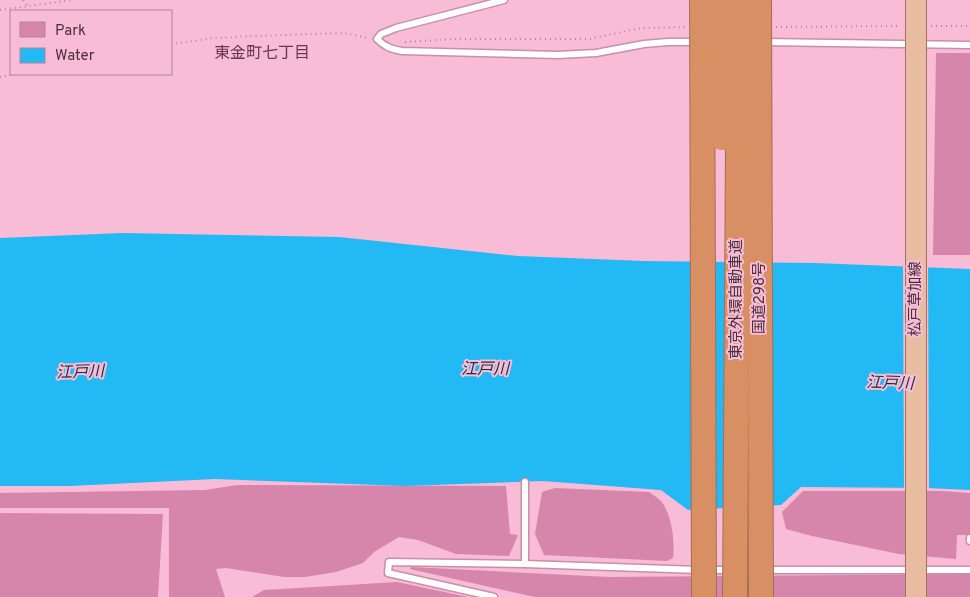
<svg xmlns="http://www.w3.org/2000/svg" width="970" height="597" font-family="Overpass,'Noto Sans JP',sans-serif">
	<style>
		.green { fill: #d686aa }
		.water { fill: #22b9f4 }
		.pier { fill: #f8bcd6 }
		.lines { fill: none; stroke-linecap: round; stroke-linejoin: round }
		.lane-casing { stroke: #c88fa8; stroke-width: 9 }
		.path { stroke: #b4869a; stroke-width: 2; stroke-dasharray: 1 4; stroke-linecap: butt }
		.lane { stroke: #fff; stroke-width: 6 }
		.primary-bridge-casing { stroke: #a66e55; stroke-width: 22; stroke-linecap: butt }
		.highway-bridge-casing { stroke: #a66e55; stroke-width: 26; stroke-linecap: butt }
		.primary-bridge { stroke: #e8bca1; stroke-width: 20 }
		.highway-bridge { stroke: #d88f63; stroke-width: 24 }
		.labels { text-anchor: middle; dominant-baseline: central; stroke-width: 4; stroke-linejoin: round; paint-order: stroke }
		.street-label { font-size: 15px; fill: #48313b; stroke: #f8bcd6 }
		.neighbourhood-label { font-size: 16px; fill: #68374e; stroke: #f8bcd6 }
		.water-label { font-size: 16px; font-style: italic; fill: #1a303b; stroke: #f8bcd6 }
	</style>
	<rect width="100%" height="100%" fill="#f8bcd6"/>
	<g class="green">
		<path d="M936,53H970V255H933Z"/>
		<path d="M237,485L506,486L510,534L518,535L509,556L456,554L418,540L399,537L374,552L363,563L336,572L305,577H284L226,568L216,569L225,597H169V508H0V493L205,490Z"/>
		<path d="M555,488L649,492C653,495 658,498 661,501C672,514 675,542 673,558L667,561L544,555L535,534L542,492Z"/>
		<path d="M803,491H942L970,493V535H957L956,559L899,554L812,536L786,529L782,512Z"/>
		<path d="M0,513L163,514L158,597H0Z"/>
		<path d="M411,567L609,577L970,574V597H535L410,569Z"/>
		<path d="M397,582L468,597H252L264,590Z"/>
	</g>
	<path class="water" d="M123,233L339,237L518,256L644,261L815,263L970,269V490L927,488L801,487L781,505L688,510L661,490L543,481L405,486L215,479L70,486H0V238Z"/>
	<path class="pier" d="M903,264L928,265L929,490H904Z"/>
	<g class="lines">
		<defs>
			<g id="lane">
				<path d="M504,0L396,28L381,34L377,39C385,47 391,49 402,51L558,55L596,53L644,44L668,42H699"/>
				<path d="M764,42L970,45"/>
				<path d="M525,482V564"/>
				<path d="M970,538V541"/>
				<path d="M709,570H756"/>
				<path d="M766,570H970"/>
				<path d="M494,597L388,573L389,562L525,564L699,570"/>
			</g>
		</defs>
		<use href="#lane" class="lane-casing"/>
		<g class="path">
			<path d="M23,0L28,6"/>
			<path d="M0,10L72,0"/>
			<path d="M931,26H970"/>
			<path d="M776,27L901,26"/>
			<path d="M405,42L454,39H589L641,28L686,27"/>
			<path d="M171,44L215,38L253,36L345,33L368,38"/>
			<path d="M0,77L17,74"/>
		</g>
		<use href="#lane" class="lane"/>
		<defs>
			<path id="primary-bridge" d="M916,0V597"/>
			<g id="highway-bridge">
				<path d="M702,0L704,597"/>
				<path d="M721,0L722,138"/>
				<path d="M759,0L761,597"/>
				<path d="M735,597L739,0"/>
			</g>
		</defs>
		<use href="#primary-bridge" class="primary-bridge-casing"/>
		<use href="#highway-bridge" class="highway-bridge-casing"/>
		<use href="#primary-bridge" class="primary-bridge"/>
		<use href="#highway-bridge" class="highway-bridge"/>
	</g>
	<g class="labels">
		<g class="street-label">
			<text transform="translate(760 298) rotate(-90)">国道298号</text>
			<text transform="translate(737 299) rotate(-90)">東京外環自動車道</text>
			<text transform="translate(916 299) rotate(-90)">松戸草加線</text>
		</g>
		<g class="neighbourhood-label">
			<text x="262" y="54">東金町七丁目</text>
		</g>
		<g class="water-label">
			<text x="485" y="370">江戸川</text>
			<text transform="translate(80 373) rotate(-2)">江戸川</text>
			<text transform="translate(890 384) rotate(2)">江戸川</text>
		</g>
	</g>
	<rect x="10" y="10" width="162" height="65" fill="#f8bcd6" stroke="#b28498"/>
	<rect x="20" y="22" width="25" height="15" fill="#d686aa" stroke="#b28498"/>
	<text x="55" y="35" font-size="15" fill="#48313b">Park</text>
	<rect x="20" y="48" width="25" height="15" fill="#22b9f4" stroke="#b28498"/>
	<text x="55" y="60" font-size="15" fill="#48313b">Water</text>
</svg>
